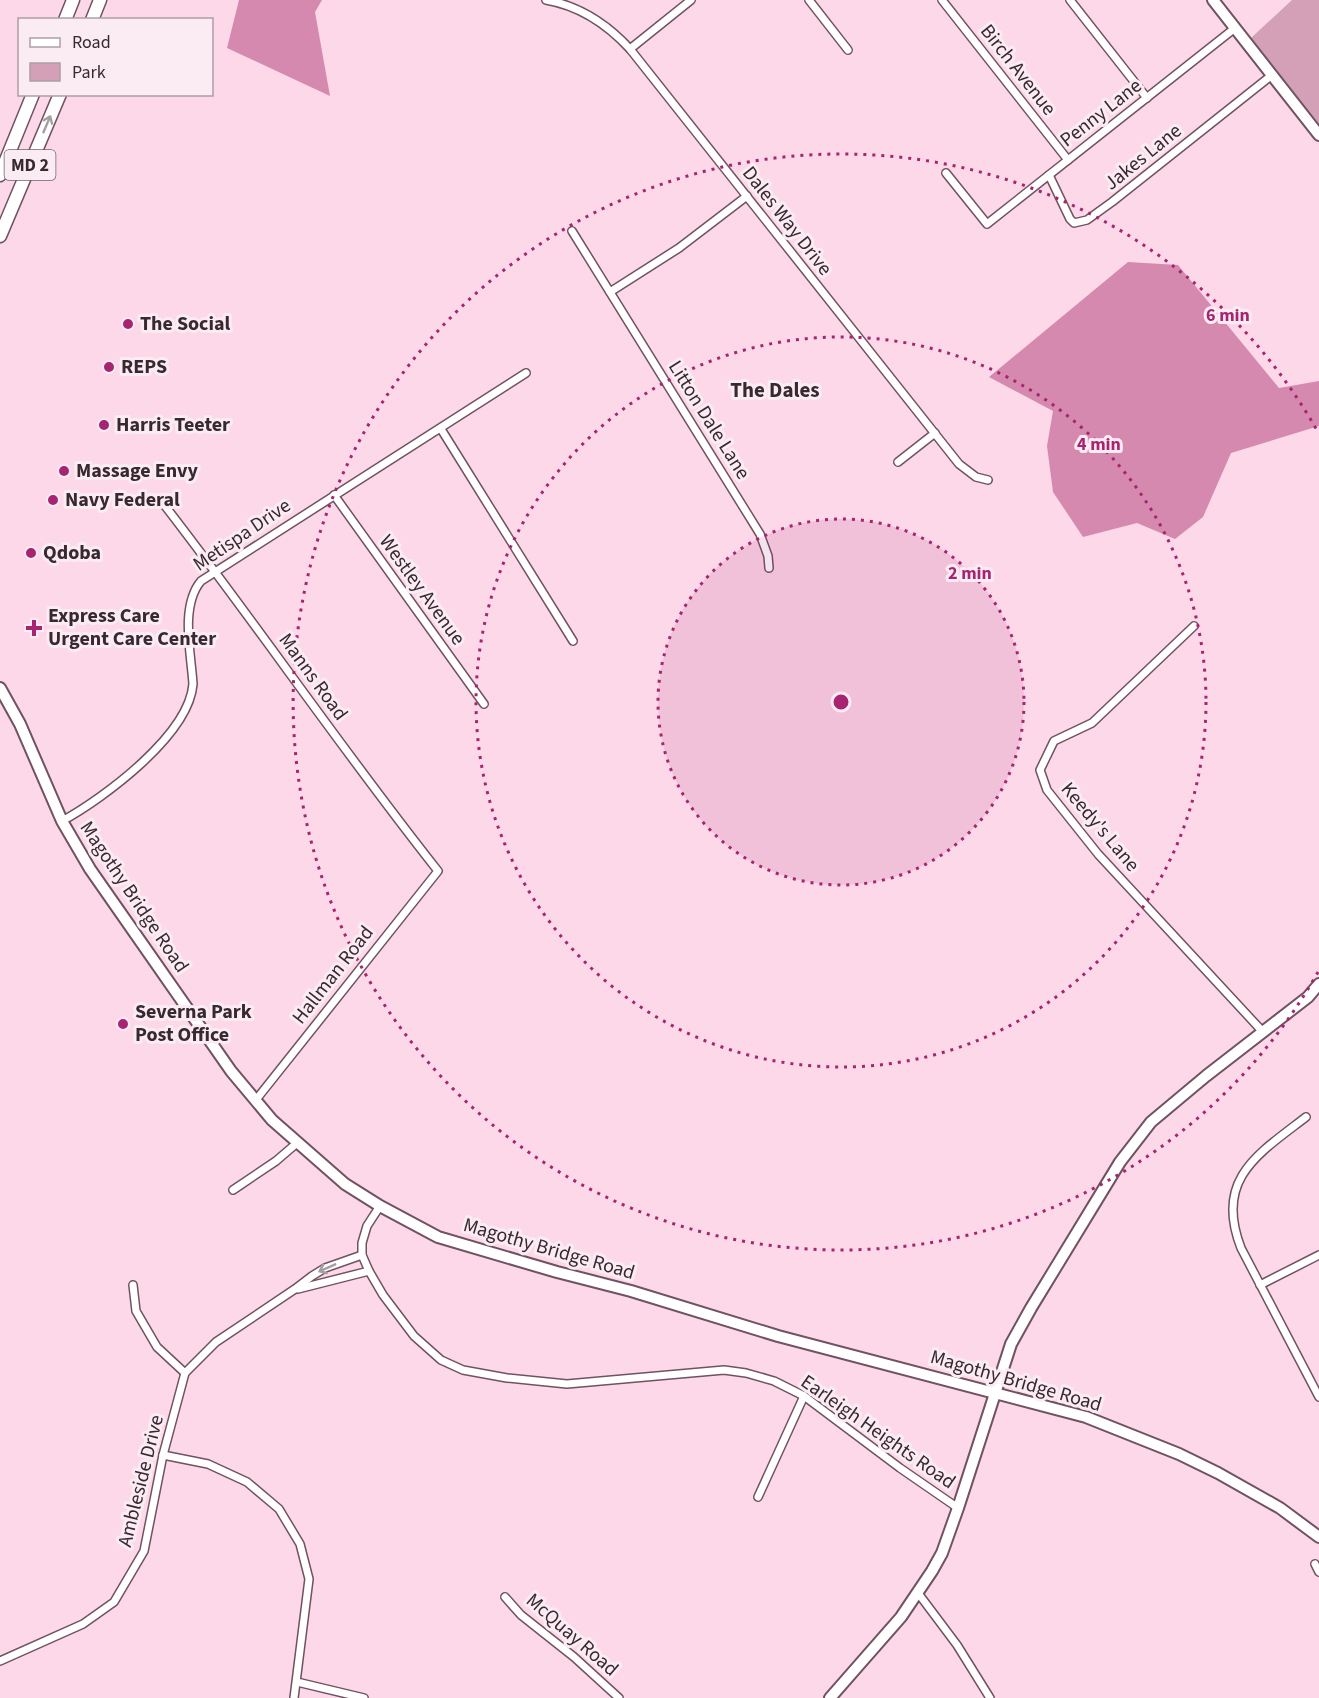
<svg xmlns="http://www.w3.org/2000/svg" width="1319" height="1698" font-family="'Source Sans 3',sans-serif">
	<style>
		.green { fill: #d3a0b8 }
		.forest { fill: #d589af }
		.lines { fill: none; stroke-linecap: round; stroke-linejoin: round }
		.minor-casing { stroke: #705260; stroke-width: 10 }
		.secondary-casing { stroke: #705260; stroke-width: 14 }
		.primary-casing { stroke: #705260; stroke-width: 14 }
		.trunk-casing { stroke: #705260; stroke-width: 15 }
		.minor { stroke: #fff; stroke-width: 7 }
		.secondary { stroke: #fff; stroke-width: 10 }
		.primary { stroke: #fff; stroke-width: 10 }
		.trunk { stroke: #fff; stroke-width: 12 }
		.oneway { stroke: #a59fa1 }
		.ring { fill: none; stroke: #a62472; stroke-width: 3; stroke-dasharray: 3 6 }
		.poi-dot { fill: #a62472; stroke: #fbecf3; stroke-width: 2 }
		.labels { text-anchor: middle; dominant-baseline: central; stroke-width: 6; stroke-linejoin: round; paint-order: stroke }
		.shield { fill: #fbecf3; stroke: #72646a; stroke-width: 1.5 }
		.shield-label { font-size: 18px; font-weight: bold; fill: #37292f }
		.street-label { font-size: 20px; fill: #37292f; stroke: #fbecf3 }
		.poi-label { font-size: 20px; font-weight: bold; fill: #37292f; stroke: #fbecf3; text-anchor: start }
		.neighbourhood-label { font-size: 21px; font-weight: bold; fill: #37292f; stroke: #fbecf3 }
		.centre { fill: #a62472; stroke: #fbecf3; stroke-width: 3 }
		.ring-label { font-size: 18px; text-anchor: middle; font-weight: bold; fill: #a62472; stroke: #fbecf3; stroke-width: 6; stroke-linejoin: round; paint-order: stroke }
	</style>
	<rect width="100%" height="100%" fill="#fcd8e8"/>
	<path class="green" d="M1292,0H1319V124L1251,38Z"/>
	<g class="forest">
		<path d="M239,0H322L315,12L330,96L227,48Z"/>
		<path d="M1128,262L1178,265L1279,388L1319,381V426L1231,453L1203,517L1175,539L1137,523L1083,537L1053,492L1047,446L1053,411L989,377Z"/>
	</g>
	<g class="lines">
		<defs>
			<g id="minor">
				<path d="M546,0C581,6 607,24 630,49L959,464L976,477L988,480"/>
				<path d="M809,0L848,50"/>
				<path d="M942,0L1068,160"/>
				<path d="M1070,0L1147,98"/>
				<path d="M630,49L691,0"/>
				<path d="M946,173L987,224L1235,28"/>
				<path d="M1049,175L1070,219L1074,223L1087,220L1112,202L1272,75"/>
				<path d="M572,231L760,534L768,556L769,568"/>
				<path d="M610,292L679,248L747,196"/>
				<path d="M441,429L573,641"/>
				<path d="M898,462L935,433"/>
				<path d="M334,495L484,704"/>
				<path d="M162,502C256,623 342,750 438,871L255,1101"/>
				<path d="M1194,626L1092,723L1054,741L1040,770L1047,790L1098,854L1263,1032"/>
				<path d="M62,821C104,798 189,735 193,684C191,653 180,606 201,581L526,373"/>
				<path d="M1306,1117C1258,1154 1214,1179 1241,1248L1319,1397"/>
				<path d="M233,1190L276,1161L297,1143"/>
				<path d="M380,1206L367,1226L362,1243V1255L369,1271L383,1295L414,1336L441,1360L463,1370L507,1378L567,1384L724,1370L746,1373L774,1381L804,1396L900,1468L958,1508"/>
				<path d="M133,1285L136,1311L157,1347L185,1373"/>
				<path d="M1260,1285L1319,1255"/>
				<path d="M298,1289L369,1271"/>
				<path d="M163,1455L208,1464L247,1482L279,1509L300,1544L309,1579L294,1698"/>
				<path d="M758,1497L804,1396"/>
				<path d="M1315,1564L1319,1572"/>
				<path d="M918,1593L957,1645L990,1698"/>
				<path d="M505,1597L521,1615L574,1657L619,1698"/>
				<path d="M0,1661L83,1624L114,1602L144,1551L163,1455L185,1373L216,1342L295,1289L312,1276L325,1268L362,1255"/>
				<path d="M297,1682L364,1698"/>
			</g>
			<g id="secondary">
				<path d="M1213,0L1319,135"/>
				<path d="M830,1698L901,1617L932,1571L942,1553L958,1508L1011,1344L1031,1308L1120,1162L1151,1122L1206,1076L1308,997L1319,984"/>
			</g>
			<path id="primary" d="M0,688L20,724L62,821L90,869L231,1071L272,1120L345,1184L380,1206L438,1237L557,1272L631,1291L778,1336L1086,1417L1179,1454L1218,1473L1280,1508L1319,1537"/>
			<g id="trunk">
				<path d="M65,20L73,0"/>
				<path d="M92,20L100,0"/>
				<path d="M0,175L33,94"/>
				<path d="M0,236L60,94"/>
			</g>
		</defs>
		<use href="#minor" class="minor-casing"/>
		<use href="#secondary" class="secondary-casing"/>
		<use href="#primary" class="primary-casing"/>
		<use href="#trunk" class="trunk-casing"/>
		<use href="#minor" class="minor"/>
		<use href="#secondary" class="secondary"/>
		<use href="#primary" class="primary"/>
		<use href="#trunk" class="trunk"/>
	</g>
	<defs><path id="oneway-shaft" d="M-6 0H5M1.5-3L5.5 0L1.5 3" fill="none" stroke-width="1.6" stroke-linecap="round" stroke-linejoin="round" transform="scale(1.5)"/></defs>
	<g class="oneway">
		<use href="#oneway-shaft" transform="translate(47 124) rotate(-67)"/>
		<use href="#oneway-shaft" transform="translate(327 1268) rotate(156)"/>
	</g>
	<circle cx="841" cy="702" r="183" fill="#a62472" fill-opacity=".12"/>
	<g class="ring">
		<circle cx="841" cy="702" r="183"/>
		<circle cx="841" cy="702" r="365"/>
		<path d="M1318 972A548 548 0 1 1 1318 432"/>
	</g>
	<g class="poi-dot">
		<circle cx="128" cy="324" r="6"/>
		<circle cx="109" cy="367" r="6"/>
		<circle cx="104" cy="425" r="6"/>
		<circle cx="64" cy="471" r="6"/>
		<circle cx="53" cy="500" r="6"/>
		<circle cx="31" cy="553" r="6"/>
		<path d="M31 619h6v6h6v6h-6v6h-6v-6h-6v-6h6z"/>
		<circle cx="123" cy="1024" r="6"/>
	</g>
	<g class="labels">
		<rect class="shield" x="4.5" y="150" width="51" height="30" rx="4.5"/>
		<g class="shield-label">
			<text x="30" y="165">MD 2</text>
		</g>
		<g class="street-label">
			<text transform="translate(1018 70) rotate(52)">Birch Avenue</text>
			<text transform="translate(1101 113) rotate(-38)">Penny Lane</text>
			<text transform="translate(1143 157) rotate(-39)">Jakes Lane</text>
			<text transform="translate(787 221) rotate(52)">Dales Way Drive</text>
			<text transform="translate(709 420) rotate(58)">Litton Dale Lane</text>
			<text transform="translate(242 535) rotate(-34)">Metispa Drive</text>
			<text transform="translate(422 590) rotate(54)">Westley Avenue</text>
			<text transform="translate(313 677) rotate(54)">Manns Road</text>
			<text transform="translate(1100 827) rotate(50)">Keedy's Lane</text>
			<text transform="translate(134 897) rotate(56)">Magothy Bridge Road</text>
			<text transform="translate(333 975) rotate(-52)">Hallman Road</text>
			<text transform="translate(549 1249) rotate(16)">Magothy Bridge Road</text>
			<text transform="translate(1016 1381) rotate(16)">Magothy Bridge Road</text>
			<text transform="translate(878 1432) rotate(35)">Earleigh Heights Road</text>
			<text transform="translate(141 1481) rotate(-76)">Ambleside Drive</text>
			<text transform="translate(572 1635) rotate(41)">McQuay Road</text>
		</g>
		<g class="poi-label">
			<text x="140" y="324">The Social</text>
			<text x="121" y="367">REPS</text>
			<text x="116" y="425">Harris Teeter</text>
			<text x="76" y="471">Massage Envy</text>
			<text x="65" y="500">Navy Federal</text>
			<text x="43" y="553">Qdoba</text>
			<text x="48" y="616">Express Care<tspan x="48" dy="23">Urgent Care Center</tspan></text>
			<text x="135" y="1012">Severna Park<tspan x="135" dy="23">Post Office</tspan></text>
		</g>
		<g class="neighbourhood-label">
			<text x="775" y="390">The Dales</text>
		</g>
	</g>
	<circle cx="841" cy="702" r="9" class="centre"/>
	<g class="ring-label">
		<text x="1228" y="321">6 min</text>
		<text x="1099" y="450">4 min</text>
		<text x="970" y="579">2 min</text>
	</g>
	<rect x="18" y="18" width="195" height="78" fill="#fbecf3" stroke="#ad9ea5" stroke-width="1.5"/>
	<rect x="30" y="38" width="30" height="9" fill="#ffffff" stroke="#ad9ea5" stroke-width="1.5"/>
	<text x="72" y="48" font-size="18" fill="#37292f">Road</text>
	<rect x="30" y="63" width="30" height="18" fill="#d3a0b8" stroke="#ad9ea5" stroke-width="1.5"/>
	<text x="72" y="78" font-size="18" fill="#37292f">Park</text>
</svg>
